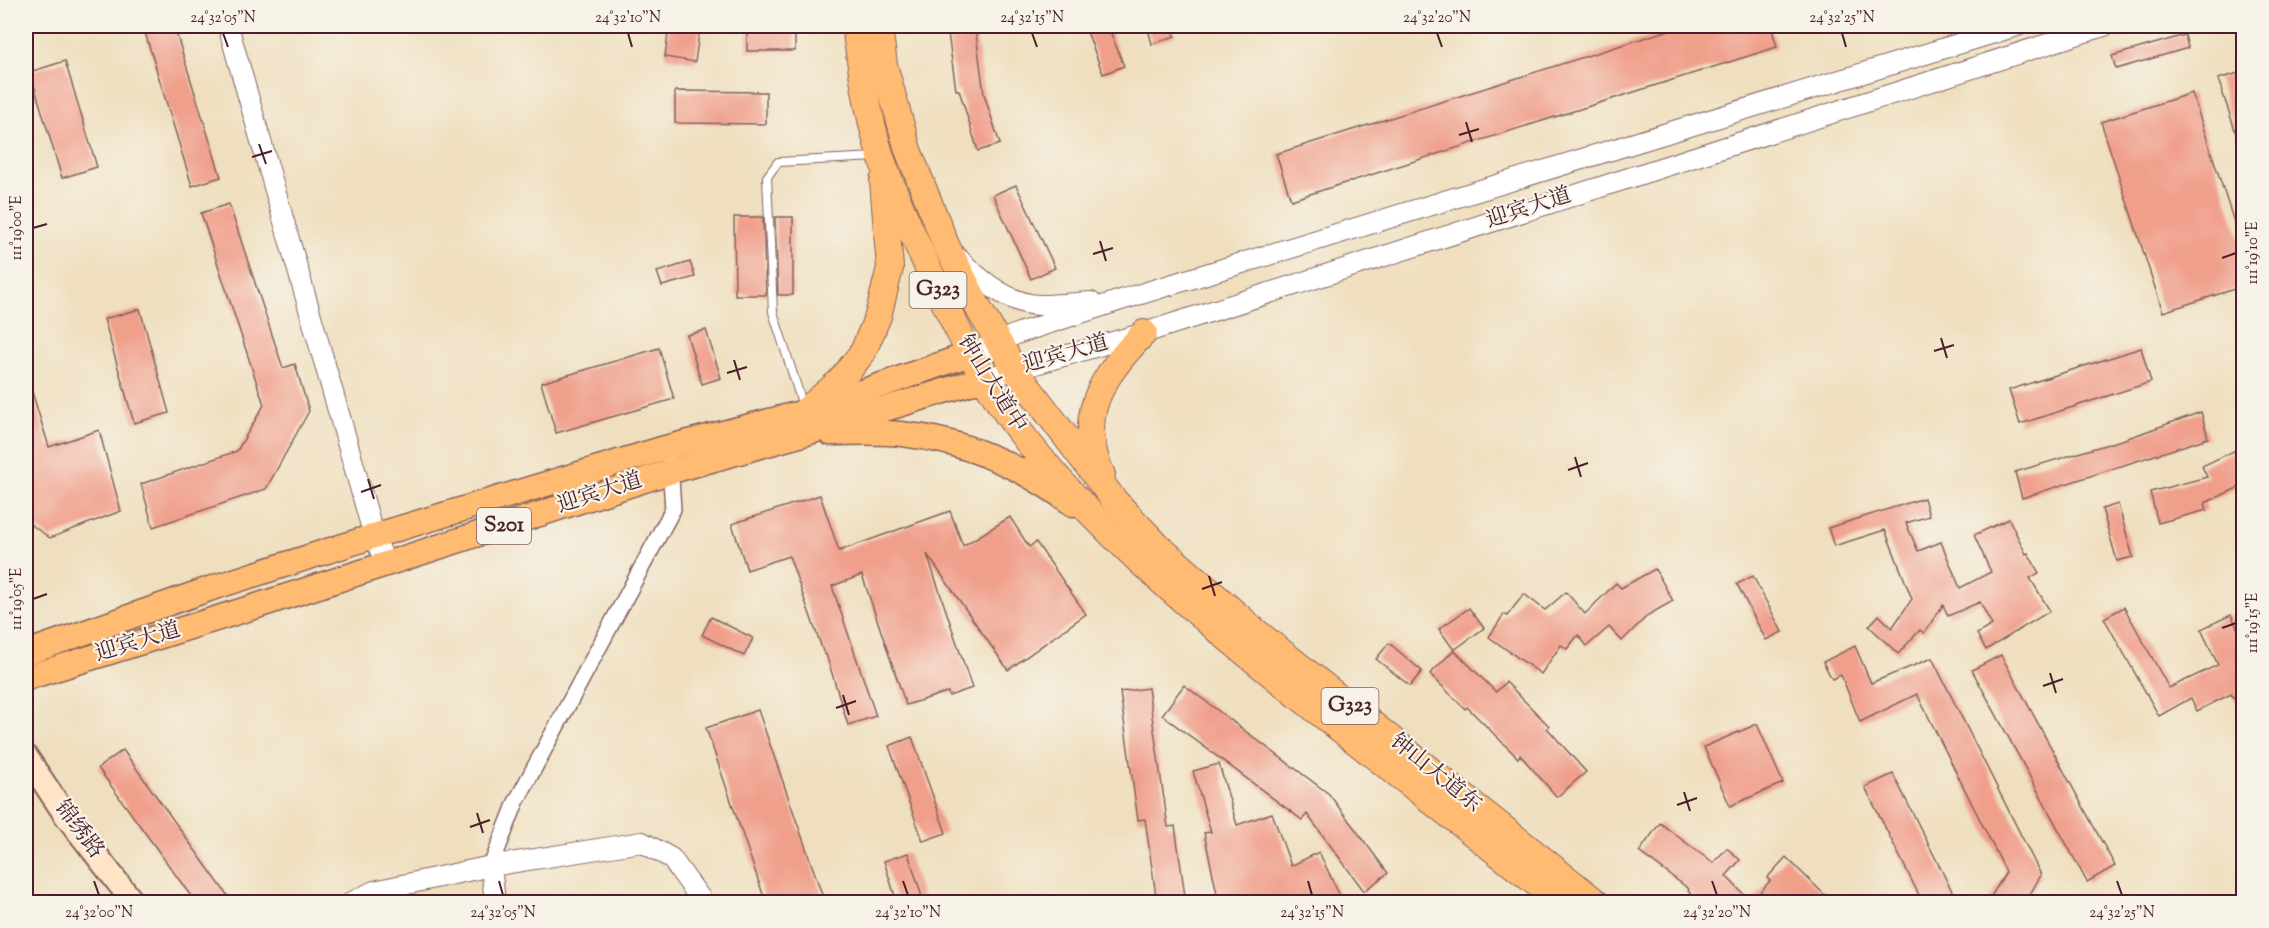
<svg xmlns="http://www.w3.org/2000/svg" width="2269" height="928" font-family="'Sorts Mill Goudy','Noto Serif SC',serif">
	<style>
		.building { fill: #f09f8b }
		.lines { fill: none; stroke-linecap: round; stroke-linejoin: round }
		.service-casing { stroke: #84625f; stroke-width: 10 }
		.minor-casing { stroke: #84625f; stroke-width: 18 }
		.tertiary-casing { stroke: #84625f; stroke-width: 22 }
		.secondary-casing { stroke: #84625f; stroke-width: 26 }
		.primary-casing { stroke: #84625f; stroke-width: 27 }
		.trunk-casing { stroke: #84625f; stroke-width: 28 }
		.service { stroke: #fff; stroke-width: 8 }
		.minor { stroke: #fff; stroke-width: 15 }
		.tertiary { stroke: #fff; stroke-width: 20 }
		.secondary { stroke: #ffe4c6; stroke-width: 22 }
		.primary { stroke: #ffbb71; stroke-width: 24 }
		.trunk { stroke: #ffbb71; stroke-width: 26 }
		.ticks { fill: none; stroke: #4a1f2b; stroke-width: 2 }
		.labels { text-anchor: middle; dominant-baseline: central; stroke-width: 4.5; stroke-linejoin: round; paint-order: stroke }
		.shield { fill: #f7f3e8; stroke: #7e5f64; stroke-width: 1.5 }
		.shield-label { font-size: 21px; font-weight: bold; fill: #4a1f2b }
		.street-label { font-size: 22px; fill: #4a1f2b; stroke: #f7f3e8 }
		.neatline { fill: none; stroke: #4a1f2b; stroke-width: 2 }
		.ticks-label { font-size: 15px; text-anchor: middle; fill: #4a1f2b }
	</style>
	<rect width="100%" height="100%" fill="#f7f3e8"/>
	<filter id="ink" filterUnits="userSpaceOnUse"><feTurbulence type="fractalNoise" baseFrequency=".0167" numOctaves="2"/><feDisplacementMap in="SourceGraphic" scale="12" xChannelSelector="R" yChannelSelector="G"/><feConvolveMatrix kernelMatrix="1 2 1 2 8 2 1 2 1" color-interpolation-filters="sRGB"/></filter>
	<filter id="wash" filterUnits="userSpaceOnUse"><feTurbulence type="fractalNoise" baseFrequency=".008" numOctaves="4" result="noise"/><feDisplacementMap in="SourceGraphic" scale="24" xChannelSelector="R" yChannelSelector="G"/><feGaussianBlur stdDeviation="1.35" result="paint"/><feColorMatrix in="noise" values="0 0 0 0 0 0 0 0 0 0 0 0 0 0 0 0 0 1.4 0 .05"/><feComposite in="paint" operator="in"/></filter>
	<g filter="url(#wash)">
		<rect width="100%" height="100%" fill="#efdfbf"/>
		<g id="blocks">
			<g class="building">
				<path d="M143,26H174L221,177L192,186Z"/>
				<path d="M669,26H700L695,62L665,57Z"/>
				<rect x="747" y="26" width="48" height="25"/>
				<path d="M947,26H975L984,94L1000,144L978,151L959,90H956Z"/>
				<path d="M1085,26H1108L1124,66L1103,74Z"/>
				<path d="M1147,26H1172L1175,36L1152,44Z"/>
				<path d="M1682,26H1771L1777,47L1291,200L1276,154Z"/>
				<path d="M2185,35L2188,48L2116,69L2112,56Z"/>
				<path d="M65,61L97,167L62,178L30,72Z"/>
				<path d="M2239,73L2244,87V148H2241L2218,79Z"/>
				<path d="M675,91L766,92V124L675,123Z"/>
				<path d="M2192,93L2244,253V286L2163,312L2101,122Z"/>
				<path d="M1016,185L1055,268L1031,279L993,195Z"/>
				<path d="M229,204L283,368L295,364L309,411L266,489L153,527L141,484L237,451L264,405L201,213Z"/>
				<path d="M734,217H763L766,295H735Z"/>
				<path d="M775,217H793V295H778Z"/>
				<path d="M690,262L695,277L662,286L657,272Z"/>
				<path d="M140,309L169,413L134,423L104,319Z"/>
				<path d="M706,330L721,378L702,384L687,335Z"/>
				<path d="M659,348L674,399L556,433L541,383Z"/>
				<path d="M2141,348L2151,382L2020,424L2009,390Z"/>
				<path d="M29,382L49,447L99,430L121,511L50,538L26,521V383Z"/>
				<path d="M2201,412L2208,438L2022,498L2015,472L2125,439Z"/>
				<path d="M2244,446V485L2205,503L2207,510L2158,523L2150,492L2207,477L2202,466Z"/>
				<path d="M820,495L839,551L950,511L963,546L1010,517L1029,547L1036,542L1086,614L1008,670L927,554L972,688L949,696L948,692L906,705L862,575L832,586L876,716L848,725L826,654H824L789,556L747,570L732,524Z"/>
				<path d="M1924,498L1929,516L1906,523L1918,551L1941,542L1960,588L1991,572L1974,535L2009,519L2026,554L2028,553L2039,573L2030,578L2050,611L1986,650L1977,634L1992,625L1980,602L1948,616L1943,605L1924,633L1920,630L1898,654L1869,626L1879,615L1892,628L1912,599L1885,530L1834,546L1828,528Z"/>
				<path d="M2118,504L2133,557L2117,561L2102,509Z"/>
				<path d="M1655,569L1673,601L1648,615L1622,641L1609,627L1587,646L1578,635L1567,649L1561,645L1541,674L1489,637L1504,614L1507,616L1524,594L1545,610L1566,592L1585,614L1616,583L1621,588Z"/>
				<path d="M1753,576L1782,632L1766,640L1737,584Z"/>
				<path d="M2124,607L2169,688L2218,665L2201,629L2231,615L2244,642V714L2231,694L2197,711L2191,698L2159,716L2104,618Z"/>
				<path d="M1469,608L1484,628L1454,650L1439,629Z"/>
				<path d="M711,617L753,638L744,656L702,635Z"/>
				<path d="M1389,643L1422,671L1410,686L1376,659Z"/>
				<path d="M1855,646L1871,683L1932,658L2041,875L2025,903H1987L2006,872L1917,694L1860,722L1841,675L1832,679L1823,662Z"/>
				<path d="M1454,650L1496,692L1506,682L1549,726L1547,728L1586,772L1557,797L1520,755L1518,758L1467,707L1465,709L1430,674Z"/>
				<path d="M2001,655L2115,866L2087,882L1972,670Z"/>
				<path d="M1184,685L1329,794L1388,873L1364,891L1307,814L1302,820L1162,715Z"/>
				<path d="M1148,688L1168,827L1175,826L1186,903H1157L1145,819L1138,820L1120,692Z"/>
				<path d="M758,710L825,903H766L706,728Z"/>
				<path d="M1757,724L1783,783L1730,806L1704,747Z"/>
				<path d="M912,737L946,833L923,841L889,746Z"/>
				<path d="M123,750L233,903H196L98,768Z"/>
				<path d="M1219,764L1237,825L1272,813L1291,866L1319,852L1343,903H1317L1313,894L1290,903H1219L1204,833L1211,832L1193,771Z"/>
				<path d="M1893,774L1958,903H1923L1865,787Z"/>
				<path d="M1660,823L1713,863L1727,848L1740,860L1726,876L1751,902L1770,881L1767,878L1786,857L1833,903H1701L1688,891L1689,889L1639,852Z"/>
				<path d="M908,853L924,903H897L884,861Z"/>
			</g>
		</g>
	</g>
	<g filter="url(#ink)">
		<use href="#blocks" fill-opacity="0" stroke="#84625f" stroke-width="1.5"/>
		<g class="lines">
			<defs>
				<path id="service" d="M803,406L773,312L767,177L778,162L877,157"/>
				<path id="minor" d="M491,866L516,802L673,509L670,464"/>
				<g id="tertiary">
					<path d="M228,26L374,536L386,564"/>
					<path d="M958,258C979,279 1008,304 1039,305C1056,305 1074,303 1091,302"/>
					<path d="M970,354L1019,333L1121,300L2017,26"/>
					<path d="M983,379L1144,333L2104,26"/>
					<path d="M491,866L495,902"/>
					<path d="M352,902L374,891L491,866L642,842L671,858L703,902"/>
				</g>
				<path id="secondary" d="M26,756L66,816L133,902"/>
				<g id="primary">
					<path d="M830,433C856,433 883,431 909,435C968,442 1025,469 1073,504"/>
					<path d="M26,653L209,589L374,536L665,448L804,412L970,354"/>
					<path d="M26,678L260,605L672,471L810,432L983,379"/>
				</g>
				<g id="trunk">
					<path d="M855,26C861,68 868,116 881,157C894,195 912,233 929,270C957,330 985,389 1027,441C1110,545 1213,628 1317,711C1398,775 1479,839 1560,902"/>
					<path d="M879,26L884,65L908,150L946,245L980,311L1015,370L1114,500L1158,546L1259,634L1596,902"/>
					<path d="M804,412L841,380L863,352L878,316L890,268L883,181"/>
					<path d="M1102,475C1074,415 1103,375 1144,333"/>
				</g>
			</defs>
			<use href="#service" class="service-casing"/>
			<use href="#minor" class="minor-casing"/>
			<use href="#tertiary" class="tertiary-casing"/>
			<use href="#secondary" class="secondary-casing"/>
			<use href="#primary" class="primary-casing"/>
			<use href="#trunk" class="trunk-casing"/>
			<use href="#service" class="service"/>
			<use href="#minor" class="minor"/>
			<use href="#tertiary" class="tertiary"/>
			<use href="#secondary" class="secondary"/>
			<use href="#primary" class="primary"/>
			<use href="#trunk" class="trunk"/>
		</g>
	</g>
	<path class="ticks" d="M223,33L228,47M628,33L632,47M1032,33L1037,47M1437,33L1442,47M1842,33L1846,47M1466,122L1472,142M1459,135L1479,129M259,144L266,164M252,157L272,151M33,228L47,224M1100,241L1106,261M1093,254L1113,248M2222,258L2236,253M1941,338L1947,358M1934,351L1954,345M734,360L740,380M727,373L747,367M1575,457L1581,477M1568,470L1588,463M368,479L374,499M361,492L381,485M1209,576L1215,596M1202,589L1222,582M33,599L47,594M2222,628L2236,623M2050,673L2056,693M2043,686L2063,679M843,695L849,715M836,708L856,701M1684,792L1690,811M1677,805L1697,798M477,813L483,833M470,827L490,820M94,881L99,895M499,881L503,895M903,881L908,895M1308,881L1312,895M1712,881L1717,895M2117,881L2122,895"/>
	<g class="labels">
		<g class="shield">
			<rect x="909.5" y="272" width="57" height="36" rx="4.5"/>
			<rect x="477" y="508" width="54" height="36" rx="4.5"/>
			<rect x="1321.5" y="688" width="57" height="36" rx="4.5"/>
		</g>
		<g class="shield-label">
			<text x="938" y="290">G323</text>
			<text x="504" y="526">S201</text>
			<text x="1350" y="706">G323</text>
		</g>
		<g class="street-label">
			<text transform="translate(1529 209) rotate(-18)">迎宾大道</text>
			<text transform="translate(1066 355) rotate(-16)">迎宾大道</text>
			<text transform="translate(991 384) rotate(58)">钟山大道中</text>
			<text transform="translate(600 494) rotate(-18)">迎宾大道</text>
			<text transform="translate(138 643) rotate(-17)">迎宾大道</text>
			<text transform="translate(1435 774) rotate(39)">钟山大道东</text>
			<text transform="translate(78 830) rotate(53)">锦绣路</text>
		</g>
	</g>
	<rect width="2269" height="928" fill="none" stroke="#f7f3e8" stroke-width="66"/>
	<rect x="33" y="33" width="2203" height="862" class="neatline"/>
	<g class="ticks-label">
		<text x="223" y="22">24°32'05"N</text>
		<text x="628" y="22">24°32'10"N</text>
		<text x="1032" y="22">24°32'15"N</text>
		<text x="1437" y="22">24°32'20"N</text>
		<text x="1842" y="22">24°32'25"N</text>
		<text transform="translate(16 228) rotate(-90)" y="5">111°19'00"E</text>
		<text transform="translate(2252 253) rotate(-90)" y="5">111°19'10"E</text>
		<text transform="translate(16 599) rotate(-90)" y="5">111°19'05"E</text>
		<text transform="translate(2252 623) rotate(-90)" y="5">111°19'15"E</text>
		<text x="99" y="917">24°32'00"N</text>
		<text x="503" y="917">24°32'05"N</text>
		<text x="908" y="917">24°32'10"N</text>
		<text x="1312" y="917">24°32'15"N</text>
		<text x="1717" y="917">24°32'20"N</text>
		<text x="2122" y="917">24°32'25"N</text>
	</g>
</svg>
